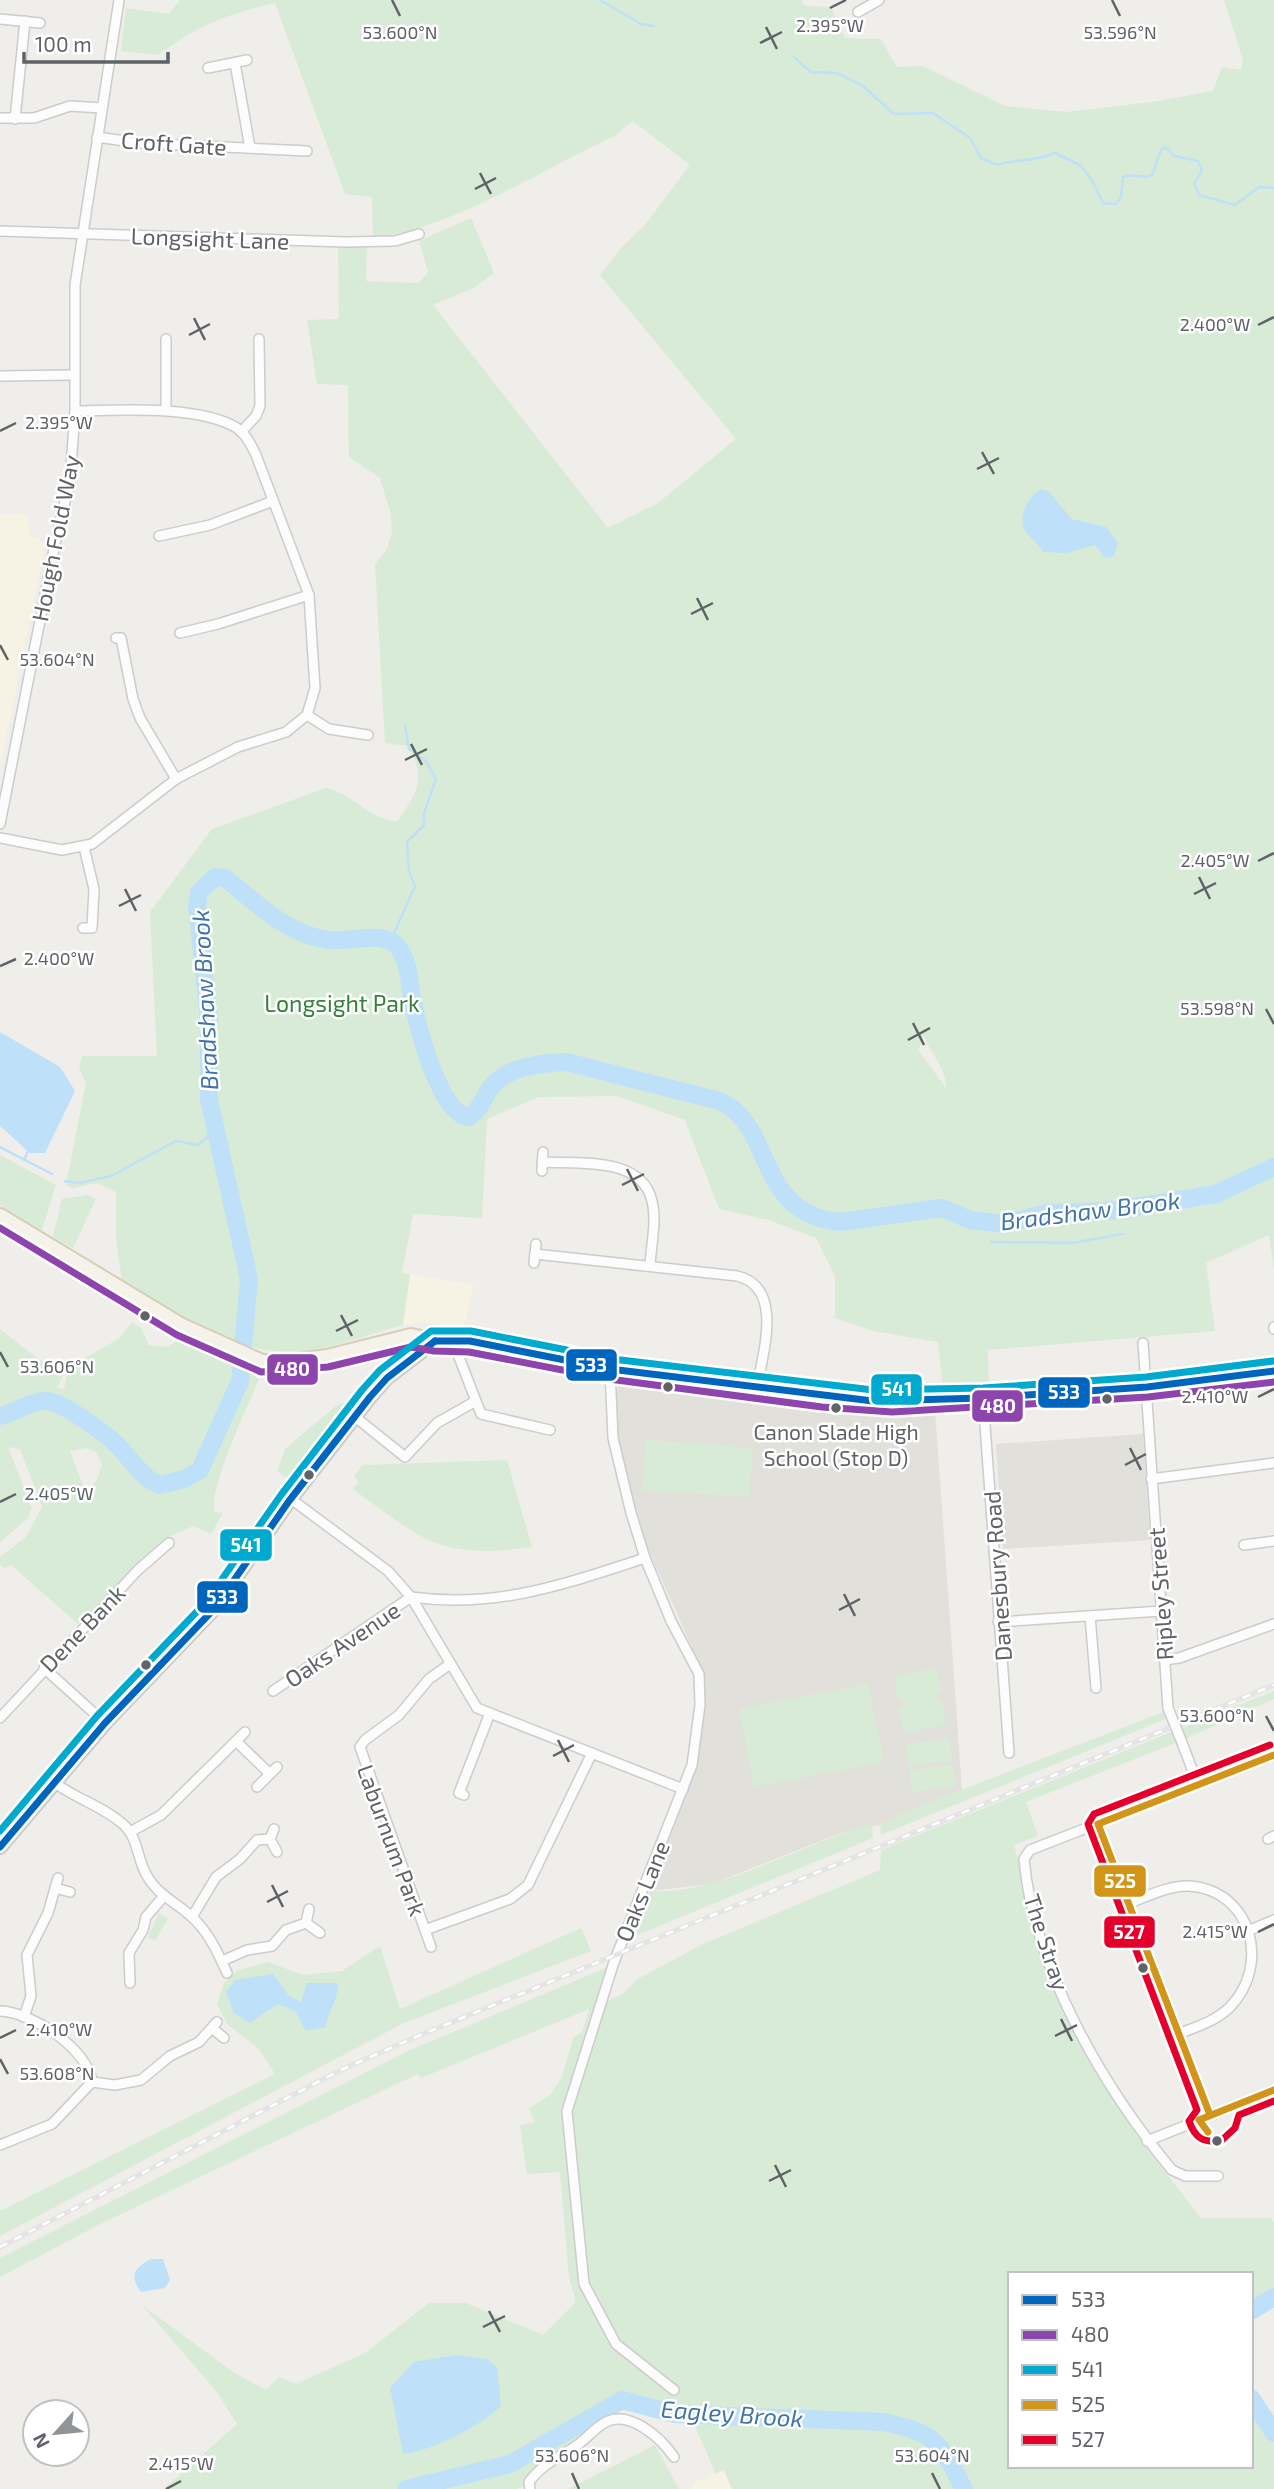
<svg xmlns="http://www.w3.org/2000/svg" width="1274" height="2489" font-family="'Exo 2',sans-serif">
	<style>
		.commercial { fill: #f7f3e4 }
		.education { fill: #e2e0da }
		.green { fill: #d8ebd6; fill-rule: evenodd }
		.water { fill: #bfe0f9 }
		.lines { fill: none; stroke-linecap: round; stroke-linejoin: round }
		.stream { stroke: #bfe0f9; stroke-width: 2.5 }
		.river { stroke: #bfe0f9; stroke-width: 18 }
		.street-casing { stroke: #cbcccc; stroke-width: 12 }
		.secondary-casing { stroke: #cacacb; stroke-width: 16 }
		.primary-casing { stroke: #d7ceb8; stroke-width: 18 }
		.street { stroke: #fdfcfc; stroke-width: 9 }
		.secondary { stroke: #fdfcfc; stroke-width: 12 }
		.primary { stroke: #f4f2e9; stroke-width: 14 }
		.rail-casing { stroke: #e4e4e4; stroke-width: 5 }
		.rail { stroke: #fff; stroke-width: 2.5; stroke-dasharray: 8; stroke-linecap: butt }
		.street-bridge-casing { stroke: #cbcccc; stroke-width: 12; stroke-linecap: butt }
		.street-bridge { stroke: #fdfcfc; stroke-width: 9 }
		.bus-1-casing { stroke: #fff; stroke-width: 12 }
		.bus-2-casing { stroke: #fff; stroke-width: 12 }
		.bus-3-casing { stroke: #fff; stroke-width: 12 }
		.bus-4-casing { stroke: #fff; stroke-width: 12 }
		.bus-5-casing { stroke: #fff; stroke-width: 12 }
		.bus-1 { stroke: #0065bd; stroke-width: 7 }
		.bus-2 { stroke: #8e44ad; stroke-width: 7 }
		.bus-3 { stroke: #00a9ce; stroke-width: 7 }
		.bus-4 { stroke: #d1951a; stroke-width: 7 }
		.bus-5 { stroke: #e4002b; stroke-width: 7 }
		.ticks { fill: none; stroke: #5f6368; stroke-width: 2.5 }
		.bus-dot { fill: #5f6368; stroke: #fff; stroke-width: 2.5 }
		.labels { text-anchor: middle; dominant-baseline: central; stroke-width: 5; stroke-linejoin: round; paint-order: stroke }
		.bus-label { font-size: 21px; fill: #5f6368; stroke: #fff }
		.street-label { font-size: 23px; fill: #5f6368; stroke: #fff }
		.park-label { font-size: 23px; fill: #348238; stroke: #fff }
		.water-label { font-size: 24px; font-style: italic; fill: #4174aa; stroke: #fff }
		.ticks-label { font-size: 18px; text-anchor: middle; fill: #5f6368; stroke: #fff; stroke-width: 5; stroke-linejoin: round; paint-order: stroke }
		.line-badge { stroke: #fff; stroke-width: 2.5 }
		.badge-label { font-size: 19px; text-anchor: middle; font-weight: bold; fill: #fff }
	</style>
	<rect width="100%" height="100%" fill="#efeeea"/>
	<g class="commercial">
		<path d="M28,514L29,536L38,538L45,546L0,768V515Z"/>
		<path d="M410,1274L474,1285L464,1327L419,1322L403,1325Z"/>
		<path d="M723,2470L732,2489H692L694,2483Z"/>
	</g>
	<g class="education">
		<path d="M627,1381L863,1411L935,1409L962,1790L880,1825L841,1833L712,1884L650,1891L697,1766L705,1689L703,1672L648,1549L621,1460L612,1406L619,1385Z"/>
		<path d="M1143,1434L1150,1540L1003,1549L996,1444Z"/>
	</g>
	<g class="green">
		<path d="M180,0H801L805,6L831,7L845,38L881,39L897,67L923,66L1005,106L1066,112L1152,102L1213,91L1222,67L1241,70L1243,60L1224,0H1274V1270L1269,1235L1206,1263L1215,1331L988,1350L989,1387L943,1390L938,1342L873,1331L835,1318V1276L816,1238L769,1220L719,1209L685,1120L617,1096L539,1097L487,1119L482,1218L413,1214L402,1273L410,1274L403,1325C368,1334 330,1350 294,1352C233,1355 173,1309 122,1281L116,1238V1192L97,1183L72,1188L66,1185L86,1083L79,1069L82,1056H157L150,912L212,829L326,788C353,793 370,821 398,821C418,790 426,781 409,746L385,743L375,564L387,549L392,533L391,515L380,478L349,457L348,385L317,384L307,320L339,319L338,242H367L366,281L419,283L428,272L419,241L471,218L494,273L475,287L433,305L608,528L658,503L736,439L600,275L621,248L645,225L690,165L633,121L614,136C550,166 441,234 373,237L372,197L345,194L275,3C225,15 200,24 158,55L121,51L126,8L169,14ZM924,1035C930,1055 947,1067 946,1088L918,1050Z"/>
		<path d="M0,1155L56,1185L41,1233L0,1205Z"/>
		<path d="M88,1195L96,1199L73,1248L53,1237L62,1199Z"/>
		<path d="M132,1322L141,1328L149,1345L168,1347L184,1335L259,1379C250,1401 206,1494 215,1512L223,1513L211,1534L193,1526L166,1538L78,1624L11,1565L4,1568L0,1564V1557L26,1537L42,1507L20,1449L8,1447L32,1508L27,1519L0,1542V1329L55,1372L67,1366L57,1388L64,1389L69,1367L120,1338ZM87,1448L96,1452L102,1465L96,1482L85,1491L70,1451Z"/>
		<path d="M349,1400L357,1403L296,1484L277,1471L285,1449L336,1406Z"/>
		<path d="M646,1440L753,1448L749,1497L642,1490Z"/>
		<path d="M507,1460L532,1547C440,1560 424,1541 353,1489L359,1482L354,1476L363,1465Z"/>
		<path d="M932,1669L937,1671L941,1692L936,1694L938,1701H942L946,1722L942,1726L908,1732L903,1730L899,1709L904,1707L902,1700H898L894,1679L898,1675Z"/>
		<path d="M868,1684L884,1762L754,1787L739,1709Z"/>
		<path d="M1274,1691V1699L1185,1739L1180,1729Z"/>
		<path d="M1166,1711L1168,1718L881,1835L880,1825L909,1810Z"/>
		<path d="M1174,1731L1178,1742L1026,1802L1038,1836L1014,1845L1048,1973L1087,2059L1135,2133L1201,2218H1270L1274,2222V2288L1251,2303V2274H1010V2466H1251V2411L1274,2443V2489H732L724,2470L716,2474L690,2415L622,2400L601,2412L582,2442L524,2486L516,2489H164L237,2424L217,2392L142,2305L233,2372L266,2390L279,2377L296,2384L365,2353L429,2303H466L543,2335L576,2302L569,2277L560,2172L527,2174L520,2126L535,2122L529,2109L551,2094L562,2077L573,2038L582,2032L589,2009L421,2078L418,2074L102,2223L0,2277V2258L408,2051L608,1967L603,2003L624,1993L636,1980L701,1945L880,1870L881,1850ZM708,2416L886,2417L934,2432L922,2442C892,2417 755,2424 708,2416Z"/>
		<path d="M949,1739L952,1760L909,1766L906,1744Z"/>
		<path d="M953,1765L956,1786L912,1792L909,1770Z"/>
		<path d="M872,1824L873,1838L630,1938L650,1891C723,1895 801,1843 872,1824Z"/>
		<path d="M159,1913L168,1919L155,1941L148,1937Z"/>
		<path d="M581,1928L591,1951L404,2023L0,2236V2211L275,2074L258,2048L227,2024L217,2004L224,1983L236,1971L268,1962L303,1975L342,1971L380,1946L400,2009Z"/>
		<path d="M655,2445L679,2489H568Z"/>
	</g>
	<g class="water">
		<path d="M1042,489L1048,491L1072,519L1106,527L1118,543L1114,556L1105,558L1095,545L1067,553L1044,552C1038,544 1029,537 1024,529C1018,515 1030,494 1042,489Z"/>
		<path d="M0,1032L60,1067L75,1091L45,1153H30L0,1126Z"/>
		<path d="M273,1974L289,1996L301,2002L307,1983H338C337,2006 328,2008 326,2027L306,2031L295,2011L278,2004L250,2023L234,2013L226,1992L235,1980Z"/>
		<path d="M151,2259H163L170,2280L165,2288L141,2292C129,2276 134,2268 151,2259Z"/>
		<path d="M456,2355L487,2359L497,2367L501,2406C477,2428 434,2450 403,2454L390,2388L414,2362Z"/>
	</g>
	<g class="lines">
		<g class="stream">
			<path d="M600,0L641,24L654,26"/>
			<path d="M794,57L811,72L837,73L863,86L894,114L933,113L970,138L981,158L997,165C1017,159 1034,162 1055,153L1080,165L1092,180L1103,203L1116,204L1121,197L1123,177C1134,172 1142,180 1152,175L1161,150L1166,147L1174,156L1198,161L1202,170L1194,184L1199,195L1235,205L1259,187L1274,188"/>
			<path d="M391,940L415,886L409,871L407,842L424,825V813L436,779L426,761L409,749L405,726"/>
			<path d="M0,1147L52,1174"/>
			<path d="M24,1160L28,1151"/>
			<path d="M65,1181L79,1183L111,1176L176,1141L198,1145L215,1130"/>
			<path d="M991,1242L1072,1243L1123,1234"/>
		</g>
		<g class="river">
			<path d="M0,1416C15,1413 31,1400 47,1401C62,1402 105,1433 116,1444C129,1456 143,1480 160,1485L184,1479L200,1470L240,1381L249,1279L209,1100V1017L197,907L199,892L215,877L225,878C257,903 287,935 329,940C350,943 387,928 400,950C410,966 409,984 413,1002C417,1026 441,1117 469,1117C481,1110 483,1097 492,1086C508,1066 543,1063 566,1062L720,1101C776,1127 754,1213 840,1222L942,1208L970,1220L1004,1224L1047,1213L1111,1211L1216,1194L1274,1167"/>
			<path d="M1251,2311L1274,2297"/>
			<path d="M1251,2398L1274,2433"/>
			<path d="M406,2489L510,2464L622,2400L675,2414L883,2422C936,2432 940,2443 964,2489"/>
		</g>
		<defs>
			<g id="street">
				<path d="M858,12L879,0"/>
				<path d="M0,19L40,23"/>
				<path d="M235,63L250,148"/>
				<path d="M208,68L247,60"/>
				<path d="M0,118H34L70,106L102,108"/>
				<path d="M15,119L25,21"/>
				<path d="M97,137L139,143L307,151"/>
				<path d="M0,231L345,242L395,241L419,234"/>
				<path d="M0,376L72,375"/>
				<path d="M166,410V339"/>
				<path d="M241,432L256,416L260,406L259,339"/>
				<path d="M159,536L210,525L273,501"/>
				<path d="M180,633L218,624L309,595"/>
				<path d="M116,638H121L133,699L140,718L176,779"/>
				<path d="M307,715L329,729L368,735"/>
				<path d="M0,824L57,534L70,481L75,411V285L119,0"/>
				<path d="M0,838L62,850L92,844L176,779L238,747L286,732L307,715L315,688L309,595L256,455C251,445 246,434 237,428C199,405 118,410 75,411"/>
				<path d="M83,928H92L94,889L84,847"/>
				<path d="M542,1162C577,1164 642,1156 652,1201C657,1221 651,1245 650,1266"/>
				<path d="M542,1171L543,1152"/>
				<path d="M535,1254L737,1276C785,1287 762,1355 757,1388"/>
				<path d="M534,1263L536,1244"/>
				<path d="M1274,1327V1329"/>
				<path d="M452,1339L481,1414L550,1430"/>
				<path d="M1143,1343L1168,1708"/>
				<path d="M610,1369L613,1438L631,1513L645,1558L671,1621L699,1674L700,1705L692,1765L614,1962L567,2111L584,2284L616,2344L674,2390"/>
				<path d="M983,1398L1009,1753"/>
				<path d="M354,1416L405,1457L437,1423L474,1402"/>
				<path d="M1151,1479L1274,1463"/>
				<path d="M291,1499L388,1571L411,1597C497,1609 565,1584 645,1558"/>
				<path d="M1244,1545L1274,1541"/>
				<path d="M1090,1616L1096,1688"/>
				<path d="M998,1622L1161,1611"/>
				<path d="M1164,1660L1179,1658L1274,1624"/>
				<path d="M44,1668L105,1723"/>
				<path d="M273,1691L411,1597L477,1708L683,1789"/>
				<path d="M0,1718L138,1570L169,1543"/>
				<path d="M1181,1740L1198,1785"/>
				<path d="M236,1741L270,1774"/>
				<path d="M55,1783C78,1800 103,1806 124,1825C138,1838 137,1858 146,1874C157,1895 176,1902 193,1918C209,1933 218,1953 227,1973"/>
				<path d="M257,1787L277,1767"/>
				<path d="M464,1795L459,1793L490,1713"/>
				<path d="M1098,1824L1210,2115"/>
				<path d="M274,1829L270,1839L277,1852"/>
				<path d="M130,1832L161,1815L245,1732"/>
				<path d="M1268,1839L1274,1836"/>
				<path d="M55,1888L70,1892"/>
				<path d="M1127,1904C1146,1897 1169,1885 1189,1886C1252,1890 1271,1965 1230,2007C1216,2021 1196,2027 1178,2034"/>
				<path d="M309,1909L306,1923L320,1933"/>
				<path d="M192,1917L216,1877L240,1859L257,1840L270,1839"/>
				<path d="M425,1930L510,1899L528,1885L592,1753"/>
				<path d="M1250,1930L1274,1920"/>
				<path d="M431,1947L360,1747L365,1740L399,1715L429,1679L450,1664"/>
				<path d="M222,1961L247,1950L272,1946L286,1930L306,1923"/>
				<path d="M130,1983L129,1953L143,1930L146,1917L163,1897"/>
				<path d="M0,2011C32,2012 88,2049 92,2082"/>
				<path d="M24,2017L31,1996L27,1955L48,1913L58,1878"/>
				<path d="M213,2029L224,2038"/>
				<path d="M92,2082L115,2085L141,2080L170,2056L199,2042L217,2022"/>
				<path d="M1147,2141L1274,2090"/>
				<path d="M0,2145L52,2124L92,2082"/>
				<path d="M1218,2176H1185L1172,2170C1103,2087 1034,1969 1024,1859L1030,1850L1274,1755"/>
				<path d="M530,2489L529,2482C541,2465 559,2457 576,2446C587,2439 594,2428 606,2422C630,2410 661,2438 674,2457"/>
			</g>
			<path id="secondary" d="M0,1847L105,1723L214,1609L289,1501L370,1397L387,1378L435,1341"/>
			<path id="primary" d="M0,1216L182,1326L262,1362H290L327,1357L411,1336L435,1341H470L610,1369L823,1397L893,1402L1147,1387L1274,1371"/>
		</defs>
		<use href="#street" class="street-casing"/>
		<use href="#secondary" class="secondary-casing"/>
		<use href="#primary" class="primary-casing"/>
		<use href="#street" class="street"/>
		<use href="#secondary" class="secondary"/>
		<use href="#primary" class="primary"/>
		<defs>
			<path id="rail" d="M0,2247L343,2069L418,2036L1274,1685"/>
		</defs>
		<use href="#rail" class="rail-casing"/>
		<use href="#rail" class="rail"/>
		<defs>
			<path id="street-bridge" d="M1168,1708L1181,1740"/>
		</defs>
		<use href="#street-bridge" class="street-bridge-casing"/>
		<use href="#street-bridge" class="street-bridge"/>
		<defs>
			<g id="bus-1">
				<path d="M435,1341H470L610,1369L873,1401L983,1398L1147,1387L1274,1371"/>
				<path d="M0,1847L105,1723L214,1609L289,1501L370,1397L387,1378L435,1341"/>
			</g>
			<path id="bus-2" d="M0,1228L177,1335L261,1372L328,1367L411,1347L434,1351L469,1352L609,1379L822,1407L892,1412L1148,1397L1274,1382"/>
			<path id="bus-3" d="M0,1831L97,1716L206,1602L281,1495L362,1390L380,1370L431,1331H471L612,1359L873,1390L983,1388L1146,1377L1273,1361"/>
			<g id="bus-4">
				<path d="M1210,2115L1098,1824L1274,1755"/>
				<path d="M1208,2132L1199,2120L1274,2090"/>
			</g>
			<path id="bus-5" d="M1270,1745L1094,1814L1088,1824L1197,2110L1189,2121C1195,2138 1203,2143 1221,2141L1235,2128L1239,2115L1274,2101"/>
		</defs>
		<use href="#bus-1" class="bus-1-casing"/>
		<use href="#bus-2" class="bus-2-casing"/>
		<use href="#bus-3" class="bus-3-casing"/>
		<use href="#bus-4" class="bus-4-casing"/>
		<use href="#bus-5" class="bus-5-casing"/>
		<use href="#bus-1" class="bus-1"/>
		<use href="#bus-2" class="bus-2"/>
		<use href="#bus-3" class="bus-3"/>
		<use href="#bus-4" class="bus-4"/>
		<use href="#bus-5" class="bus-5"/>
	</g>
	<path class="ticks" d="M392,0L400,16M1112,0L1120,16M830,8L846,0M766,27L777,49M760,43L782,32M480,173L491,194M475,189L496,178M194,318L205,340M1258,325L1274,317M189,335L210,324M0,431L16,423M982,452L994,474M977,469L999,458M697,598L708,620M691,614L713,603M0,645L8,660M411,744L422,765M405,760L427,749M1258,861L1274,853M1199,877L1210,899M125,889L136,911M1194,894L1216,883M119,906L141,895M0,966L16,959M1266,1009L1274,1024M913,1023L924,1045M908,1040L930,1028M627,1169L638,1191M622,1185L644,1174M341,1315L352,1336M336,1331L358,1320M0,1352L8,1367M1258,1397L1274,1389M1130,1448L1141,1470M1125,1465L1146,1454M0,1502L16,1494M844,1594L855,1616M839,1610L860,1599M1266,1716L1274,1731M558,1740L569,1762M553,1756L574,1745M272,1885L283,1907M267,1902L288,1891M1258,1932L1274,1924M1061,2019L1072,2041M1055,2036L1077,2025M0,2038L16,2030M0,2059L8,2074M775,2165L786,2187M769,2181L791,2170M489,2311L500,2332M483,2327L505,2316M572,2473L579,2489M932,2473L940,2489M166,2489L181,2481"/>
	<g class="bus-dot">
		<circle cx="145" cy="1316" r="6"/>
		<circle cx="668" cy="1387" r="6"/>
		<circle cx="1107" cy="1399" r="6"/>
		<circle cx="836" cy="1408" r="6"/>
		<circle cx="309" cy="1475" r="6"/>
		<circle cx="146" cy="1665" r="6"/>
		<circle cx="1143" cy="1968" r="6"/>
		<circle cx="1217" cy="2141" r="6"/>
	</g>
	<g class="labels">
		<g class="bus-label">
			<text x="836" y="1431">Canon Slade High<tspan x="836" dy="26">School (Stop D)</tspan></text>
		</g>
		<g class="street-label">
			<text transform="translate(174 143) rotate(4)">Croft Gate</text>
			<text transform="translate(210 238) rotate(2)">Longsight Lane</text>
			<text transform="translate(55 538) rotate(-79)">Hough Fold Way</text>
			<text transform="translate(997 1576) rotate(-94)">Danesbury Road</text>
			<text transform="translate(1160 1594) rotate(-94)">Ripley Street</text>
			<text transform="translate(82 1628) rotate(-46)">Dene Bank</text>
			<text transform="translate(342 1644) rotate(-34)">Oaks Avenue</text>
			<text transform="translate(392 1840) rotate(70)">Laburnum Park</text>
			<text transform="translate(642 1891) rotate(-68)">Oaks Lane</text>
			<text transform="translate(1047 1942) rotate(72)">The Stray</text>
		</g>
		<g class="park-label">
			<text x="342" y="1003">Longsight Park</text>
		</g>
		<g class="water-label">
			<text transform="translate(204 1000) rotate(-93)">Bradshaw Brook</text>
			<text transform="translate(1090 1210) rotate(-7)">Bradshaw Brook</text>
			<text transform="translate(732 2413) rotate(4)">Eagley Brook</text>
		</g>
	</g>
	<g class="ticks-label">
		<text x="830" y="32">2.395°W</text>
		<text x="400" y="39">53.600°N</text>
		<text x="1120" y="39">53.596°N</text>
		<text x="1215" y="331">2.400°W</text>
		<text x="59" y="429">2.395°W</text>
		<text x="57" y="666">53.604°N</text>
		<text x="1215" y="867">2.405°W</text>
		<text x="59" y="965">2.400°W</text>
		<text x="1217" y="1015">53.598°N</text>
		<text x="57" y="1373">53.606°N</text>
		<text x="1215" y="1403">2.410°W</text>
		<text x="59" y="1500">2.405°W</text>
		<text x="1217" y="1722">53.600°N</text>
		<text x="1215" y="1938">2.415°W</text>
		<text x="59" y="2036">2.410°W</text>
		<text x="57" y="2080">53.608°N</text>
		<text x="572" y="2462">53.606°N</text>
		<text x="932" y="2462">53.604°N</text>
		<text x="181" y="2470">2.415°W</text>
	</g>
	<g class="line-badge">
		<rect x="565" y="1348" width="53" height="34" rx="7" fill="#0065bd"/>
		<rect x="266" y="1353" width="53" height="33" rx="7" fill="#8e44ad"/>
		<rect x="870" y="1373" width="53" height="33" rx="7" fill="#00a9ce"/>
		<rect x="1037" y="1376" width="54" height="33" rx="7" fill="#0065bd"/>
		<rect x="971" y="1389" width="53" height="34" rx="7" fill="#8e44ad"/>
		<rect x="219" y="1528" width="54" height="34" rx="7" fill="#00a9ce"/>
		<rect x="196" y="1580" width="53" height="34" rx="7" fill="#0065bd"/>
		<rect x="1093" y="1864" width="54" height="34" rx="7" fill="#d1951a"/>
		<rect x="1103" y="1915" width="53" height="34" rx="7" fill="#e4002b"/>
	</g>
	<g class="badge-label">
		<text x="591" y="1372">533</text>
		<text x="292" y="1376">480</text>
		<text x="897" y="1396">541</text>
		<text x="1064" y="1399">533</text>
		<text x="998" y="1413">480</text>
		<text x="246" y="1552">541</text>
		<text x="222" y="1604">533</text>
		<text x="1120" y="1888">525</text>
		<text x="1129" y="1939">527</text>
	</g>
	<rect x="1008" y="2272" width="245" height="196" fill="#ffffff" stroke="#bfc1c3" stroke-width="2"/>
	<rect x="1022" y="2295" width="35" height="10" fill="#0065bd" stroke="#bfc1c3" stroke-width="2"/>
	<text x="1071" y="2307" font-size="21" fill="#5f6368">533</text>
	<rect x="1022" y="2330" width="35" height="10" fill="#8e44ad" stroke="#bfc1c3" stroke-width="2"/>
	<text x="1071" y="2342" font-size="21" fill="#5f6368">480</text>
	<rect x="1022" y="2365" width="35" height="10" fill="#00a9ce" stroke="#bfc1c3" stroke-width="2"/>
	<text x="1071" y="2377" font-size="21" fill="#5f6368">541</text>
	<rect x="1022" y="2400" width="35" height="10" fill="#d1951a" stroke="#bfc1c3" stroke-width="2"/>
	<text x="1071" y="2412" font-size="21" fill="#5f6368">525</text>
	<rect x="1022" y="2435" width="35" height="10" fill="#e4002b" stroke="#bfc1c3" stroke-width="2"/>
	<text x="1071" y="2447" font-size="21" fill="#5f6368">527</text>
	<g transform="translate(56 2433) rotate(243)"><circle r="33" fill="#ffffff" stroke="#bfc1c3" stroke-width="2"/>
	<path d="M0-5L12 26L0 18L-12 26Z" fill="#919496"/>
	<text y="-10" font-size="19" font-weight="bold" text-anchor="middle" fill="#5f6368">N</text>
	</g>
	<path d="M24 52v10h144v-10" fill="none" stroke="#5f6368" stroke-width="3.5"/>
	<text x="35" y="52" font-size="21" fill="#5f6368" stroke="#ffffff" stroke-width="5" paint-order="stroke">100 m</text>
</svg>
